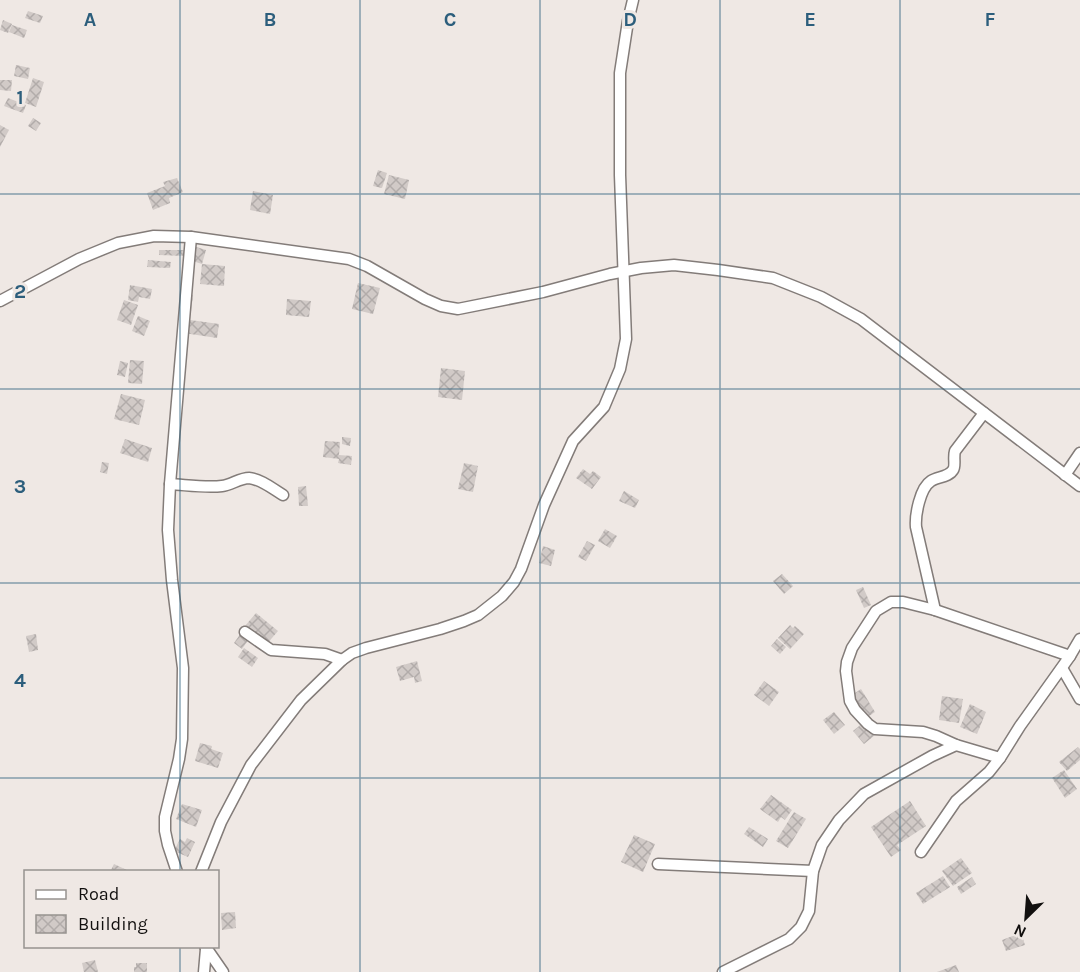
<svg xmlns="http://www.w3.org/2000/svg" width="1080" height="972" font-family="Karla,sans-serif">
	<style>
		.building { fill: url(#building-cross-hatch) }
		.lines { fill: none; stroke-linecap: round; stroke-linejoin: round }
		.minor-casing { stroke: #837c79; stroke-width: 13 }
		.minor { stroke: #fff; stroke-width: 10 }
		.grid { fill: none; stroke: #2c5e7c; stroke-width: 1.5; stroke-opacity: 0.55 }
		.grid-label { font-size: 20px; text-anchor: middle; font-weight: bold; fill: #2c5e7c; stroke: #efe8e4; stroke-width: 6; stroke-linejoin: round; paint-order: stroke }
	</style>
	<defs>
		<pattern id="building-cross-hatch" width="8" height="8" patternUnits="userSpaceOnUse" patternTransform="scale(1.5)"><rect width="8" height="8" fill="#d1cac7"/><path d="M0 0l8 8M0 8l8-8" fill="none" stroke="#b2acaa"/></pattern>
	</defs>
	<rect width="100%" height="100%" fill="#efe8e4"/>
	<g class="building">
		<path d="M28,11L43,16L40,23L25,18Z"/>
		<path d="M3,20L12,24L8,33L0,30Z"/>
		<path d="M12,25L27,30L24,38L9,32Z"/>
		<path d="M16,65L30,68L28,79L14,76Z"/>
		<path d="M33,78L44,82L36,107L25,103Z"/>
		<path d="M0,80H12L11,91L0,90Z"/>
		<path d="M8,98L26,105L23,113L4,106Z"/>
		<path d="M33,118L41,123L36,131L28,126Z"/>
		<path d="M0,125L9,130L0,147Z"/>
		<path d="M378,170L387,173L382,188L373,186Z"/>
		<path d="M389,175L409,180L405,199L384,194Z"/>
		<path d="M177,178L183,192L169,198L170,203L153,210L147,193L165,186L163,182Z"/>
		<path d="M253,191L273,195L270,214L250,210Z"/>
		<path d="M190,245L206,250L202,264L186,259Z"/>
		<path d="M159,250H184V256L159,255Z"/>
		<path d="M148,260L171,262L170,268L147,267Z"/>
		<path d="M202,264L225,266L224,286L200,284Z"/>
		<path d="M358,283L380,288L373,314L352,309Z"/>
		<path d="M130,285L152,289L150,299L139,297L138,302L128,300Z"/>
		<path d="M183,293L193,295L190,320L219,324L217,338L177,332Z"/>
		<path d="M287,299L311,301L309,317L286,315Z"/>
		<path d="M124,300L138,305L131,325L117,320Z"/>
		<path d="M138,316L150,321L144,336L132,331Z"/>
		<path d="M130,360L144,361L142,384L128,383Z"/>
		<path d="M120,361L128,363L125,377L117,375Z"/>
		<path d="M441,368L465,371L462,400L438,397Z"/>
		<path d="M121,394L145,400L139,425L114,419Z"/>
		<path d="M342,437L351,438L350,446L342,444Z"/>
		<path d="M125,439L152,448L148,462L120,453Z"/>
		<path d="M325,441L340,442L339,455L352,456L351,465L338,463L339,459L323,457Z"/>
		<path d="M102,462L109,463L107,474L100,472Z"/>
		<path d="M464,463L478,466L473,492L458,489Z"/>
		<path d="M583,469L590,474L593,471L601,477L592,489L576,478Z"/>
		<path d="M306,486L308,506H299L298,487Z"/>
		<path d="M624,491L639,500L635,508L619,501Z"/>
		<path d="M605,529L617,536L610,548L598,541Z"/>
		<path d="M587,541L595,545L586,561L578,557Z"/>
		<path d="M543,546L555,550L551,566L539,563Z"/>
		<path d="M782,574L793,586L784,594L773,581Z"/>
		<path d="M863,587L871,605L864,608L856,590Z"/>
		<path d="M256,613L278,631L266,645L245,626Z"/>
		<path d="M790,625L793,628L795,626L804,634L790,649L778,638Z"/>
		<path d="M241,633L249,639L242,649L234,643Z"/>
		<path d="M36,634L38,650L29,652L26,636Z"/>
		<path d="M777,639L786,647L780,654L771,646Z"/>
		<path d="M244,648L258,658L252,667L238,657Z"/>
		<path d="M417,661L422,681L415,683L414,677L400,681L396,667Z"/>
		<path d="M764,681L779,692L769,706L754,695Z"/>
		<path d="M861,689L875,712L866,718L852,695Z"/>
		<path d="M942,696L963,699L959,723L939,720Z"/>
		<path d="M970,704L986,712L977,734L960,727Z"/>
		<path d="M834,712L845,725L834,734L823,720Z"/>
		<path d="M864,722L875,735L864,744L853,731Z"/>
		<path d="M200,743L212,746L211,749L223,753L218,768L195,761Z"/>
		<path d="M1078,747L1080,749V760L1067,771L1059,762Z"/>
		<path d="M1064,770L1077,789L1065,798L1052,778Z"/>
		<path d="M771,795L792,810L785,820L781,817L778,822L760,809Z"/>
		<path d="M910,801L926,826L897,845L901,850L891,857L871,827Z"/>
		<path d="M182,804L202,810L196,827L176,819Z"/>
		<path d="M794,812L806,819L788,848L776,841Z"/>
		<path d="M749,827L768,839L763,847L744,834Z"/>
		<path d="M634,835L655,844L643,872L621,862Z"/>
		<path d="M187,838L195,842L188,857L174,851L180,839L185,842Z"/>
		<path d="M961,858L972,873L953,886L942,871Z"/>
		<path d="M114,864L131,872H110Z"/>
		<path d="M943,876L950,887L923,904L916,893Z"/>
		<path d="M972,877L976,884L961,894L957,887Z"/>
		<path d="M235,912L236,928L222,930L221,913Z"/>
		<path d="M1021,933L1025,945L1006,951L1002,940Z"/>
		<path d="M95,960L98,972H84L82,963Z"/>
		<path d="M136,963H147V972H134V967H136Z"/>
		<path d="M956,965L959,972H937Z"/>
	</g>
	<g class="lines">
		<defs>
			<g id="minor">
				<path d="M0,301L79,259L118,243L154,236L191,237L349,259L367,266L425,299L441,306L458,309L543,292L610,274L641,268L674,265L718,270L773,278L821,297L861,319L1080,486"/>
				<path d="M1065,475L1080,453"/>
				<path d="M170,484C187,485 206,488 222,486C231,485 240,478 249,478C261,479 273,489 283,495"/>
				<path d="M935,610L916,527C915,515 920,488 931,481C937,477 949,477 953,470C956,466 953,457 955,451L984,413"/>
				<path d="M245,632L271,650L325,654L342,660"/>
				<path d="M1062,668L1080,699"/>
				<path d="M1000,758L956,745L936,736L923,732L875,729L868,724L855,710L850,701L846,671L847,662L852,648L876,611L891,602H903L935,610L1070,656"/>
				<path d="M921,852L956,801L989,772L1000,758L1020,726L1070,656L1080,639"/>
				<path d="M658,864L813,871"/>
				<path d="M177,872L168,845L165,831V817L179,759L182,739L183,668L172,580L168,530L170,484L191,237"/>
				<path d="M201,872L221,822L251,765L301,700L342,660L352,653L366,648L440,629L464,621L478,615L502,596L514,582L521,569L544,505L573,441L604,407L620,369L626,339L620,175V73L628,21L633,0"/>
				<path d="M205,946L223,972"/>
				<path d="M204,972L206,949"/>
				<path d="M723,972L789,939L801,927L809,911L813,871L822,845L839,820L864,794L932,756L956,745"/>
			</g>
		</defs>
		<use href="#minor" class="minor-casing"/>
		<use href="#minor" class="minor"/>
	</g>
	<path class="grid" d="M180,0V872M360,0V972M540,0V972M720,0V972M900,0V972M0,194H1080M0,389H1080M0,583H1080M0,778H1080M180,946V972"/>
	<g class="grid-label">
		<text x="90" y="26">A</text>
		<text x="270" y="26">B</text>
		<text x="450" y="26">C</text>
		<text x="630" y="26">D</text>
		<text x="810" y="26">E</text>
		<text x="990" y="26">F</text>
		<text x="20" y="104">1</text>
		<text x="20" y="298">2</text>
		<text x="20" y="493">3</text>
		<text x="20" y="687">4</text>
	</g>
	<rect x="24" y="870" width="195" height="78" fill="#efe8e4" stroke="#97928f" stroke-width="1.5"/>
	<rect x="36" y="890" width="30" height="9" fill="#ffffff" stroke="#97928f" stroke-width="1.5"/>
	<text x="78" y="900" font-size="18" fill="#12100f">Road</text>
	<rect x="36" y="915" width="30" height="18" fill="url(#building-cross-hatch)" stroke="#97928f" stroke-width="1.5"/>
	<text x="78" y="930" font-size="18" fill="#12100f">Building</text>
	<g transform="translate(1026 918) rotate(205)" stroke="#efe8e4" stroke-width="4.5" paint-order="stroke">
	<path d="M0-4.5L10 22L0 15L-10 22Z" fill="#12100f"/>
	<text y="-9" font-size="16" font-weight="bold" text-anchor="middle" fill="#12100f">N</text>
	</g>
</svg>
